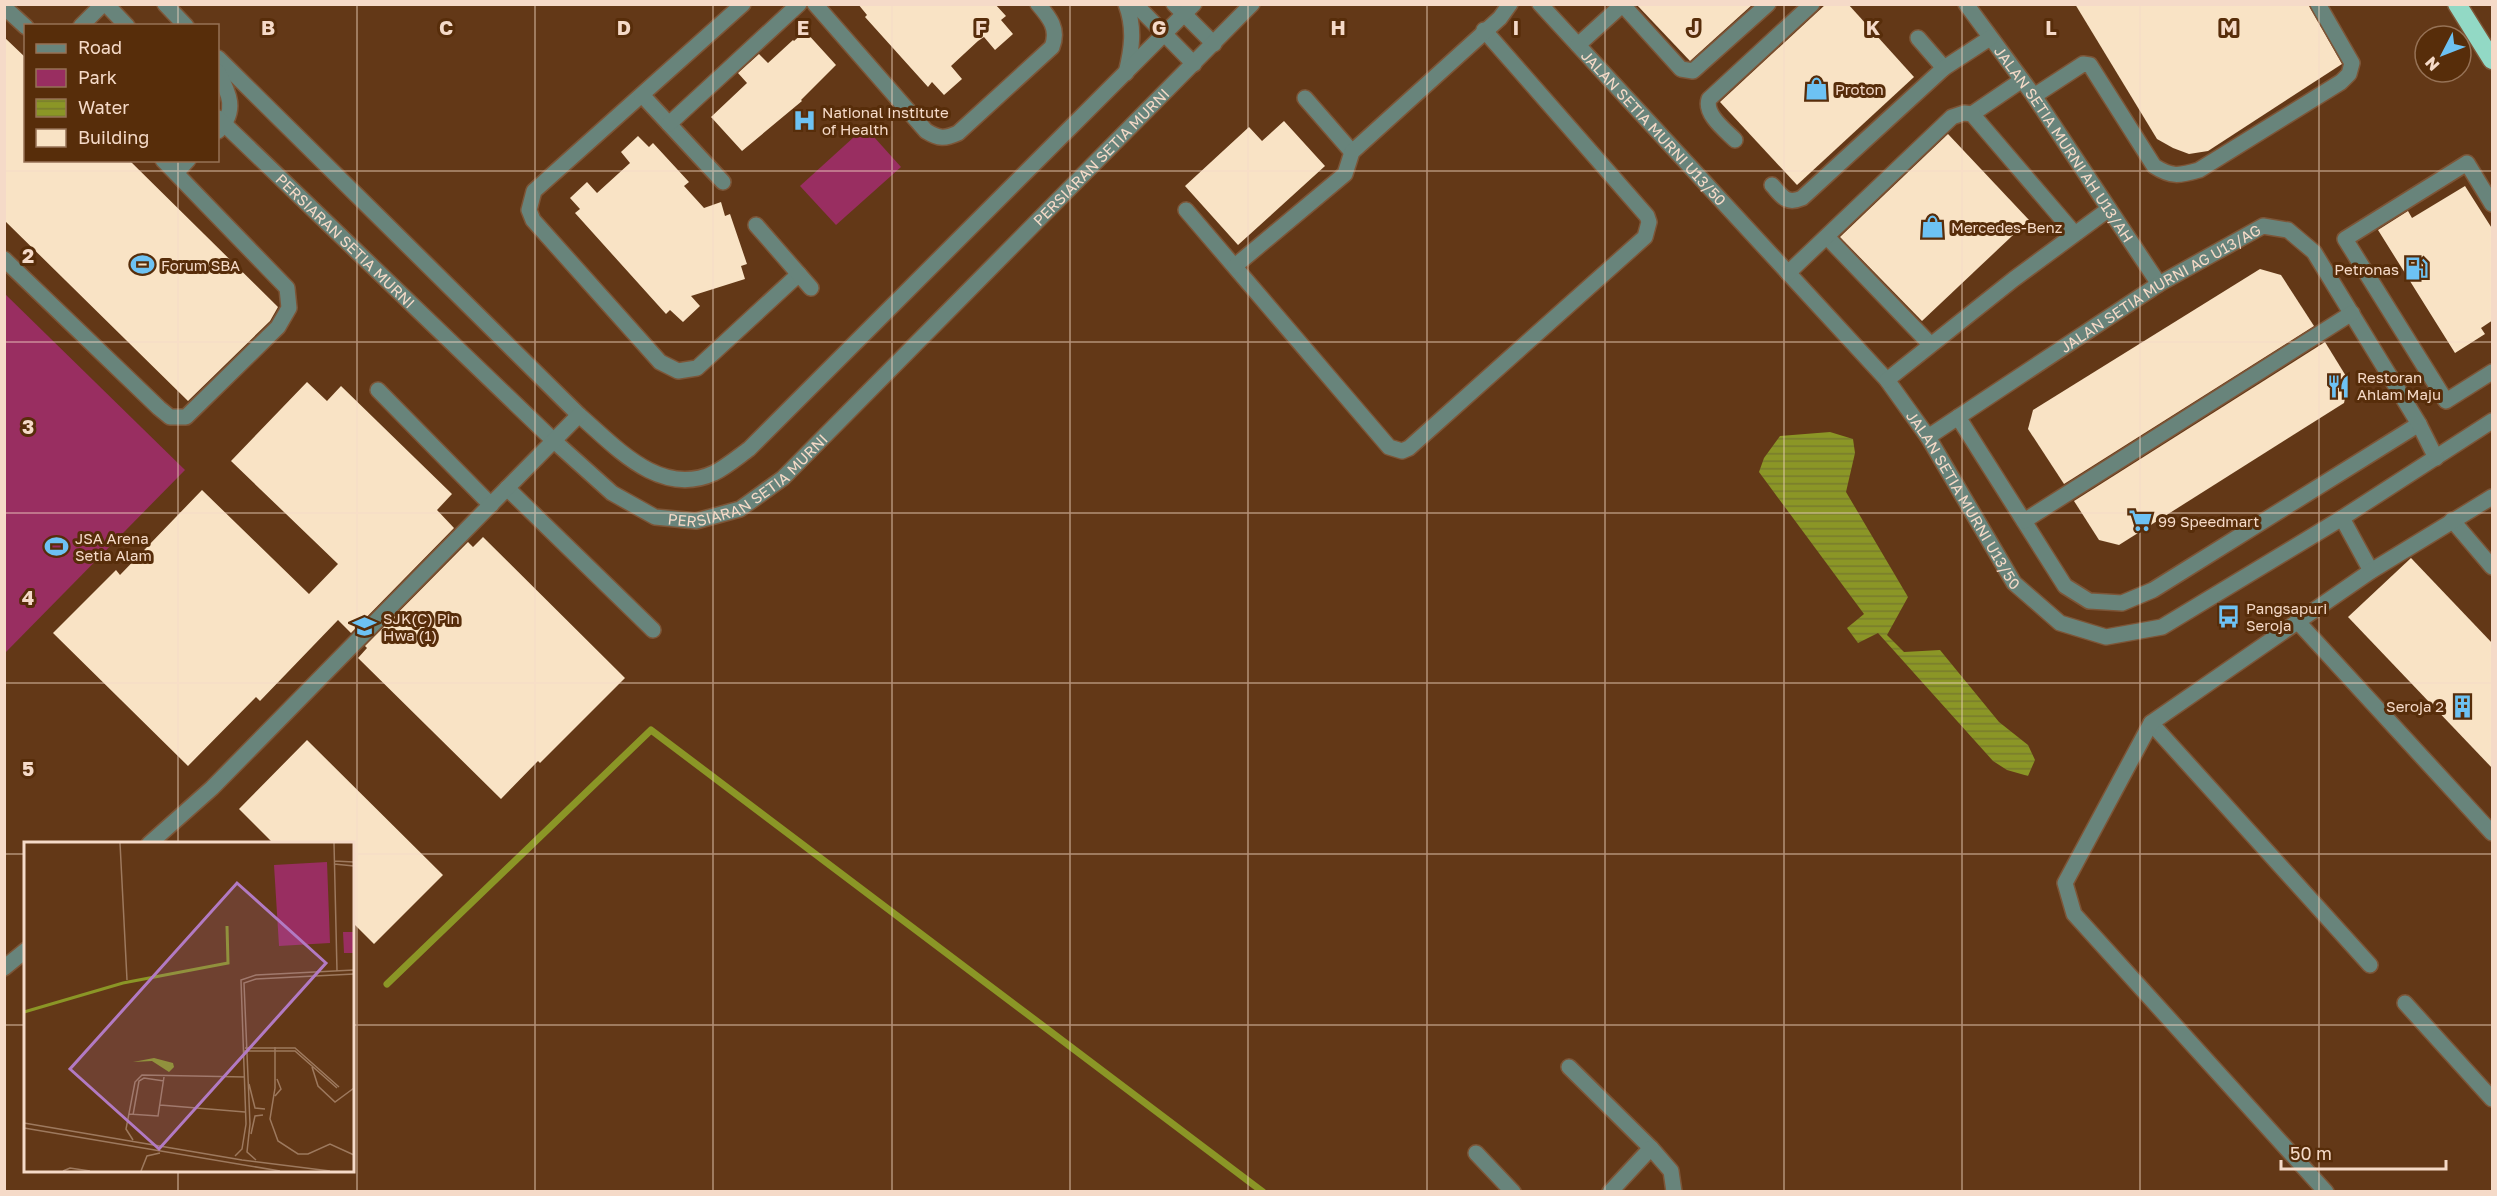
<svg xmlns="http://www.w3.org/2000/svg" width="2497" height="1196" font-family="'Golos Text',sans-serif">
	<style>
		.green { fill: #992e61 }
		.water { fill: url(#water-rules) }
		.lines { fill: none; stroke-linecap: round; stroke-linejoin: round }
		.stream { stroke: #8b9626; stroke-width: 7 }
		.building { fill: #f9e3c5 }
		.minor-casing { stroke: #7d5537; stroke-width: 18 }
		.highway-casing { stroke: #7d5537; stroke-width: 21 }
		.minor { stroke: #68847b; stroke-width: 15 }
		.highway { stroke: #92d9c5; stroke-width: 18 }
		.grid { fill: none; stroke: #f5dac8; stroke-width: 1.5; stroke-opacity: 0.55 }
		.labels { text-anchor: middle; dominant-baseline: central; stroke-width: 6; stroke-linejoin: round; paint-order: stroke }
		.poi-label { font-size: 15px; fill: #f5dac8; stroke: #572d0a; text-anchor: start }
		.street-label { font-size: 15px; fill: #f5dac8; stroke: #572d0a }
		.inset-river { fill: none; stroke: #8b9626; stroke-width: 3 }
		.inset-road { fill: none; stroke: #9d795e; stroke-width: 1.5 }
		.view { fill: #b27ac3; fill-opacity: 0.15; stroke: #b27ac3; stroke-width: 3 }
		.inset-edge { fill: none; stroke: #f5dac8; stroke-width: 3 }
		.grid-label { font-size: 20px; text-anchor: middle; font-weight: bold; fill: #f5dac8; stroke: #572d0a; stroke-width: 6; stroke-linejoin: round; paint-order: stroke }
	</style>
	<defs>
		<pattern id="water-rules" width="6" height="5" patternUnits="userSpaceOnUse" patternTransform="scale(1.5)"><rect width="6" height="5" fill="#8b9626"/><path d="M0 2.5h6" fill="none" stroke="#787c2d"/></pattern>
	</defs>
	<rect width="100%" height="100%" fill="#633817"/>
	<g class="green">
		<path d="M865,127L901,167L836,225L800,186Z"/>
		<path d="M4,293L185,470L5,653H4Z"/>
	</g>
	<path class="water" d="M1830,432L1853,439L1855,453L1846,492L1908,597L1887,635L1904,652L1940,650L1999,722L2028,745L2035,760L2028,776L2007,770L1993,761L1878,633L1858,643L1847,628L1864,614L1759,472L1764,458L1780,436Z"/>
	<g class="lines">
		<path class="stream" d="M387,984L651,730L1263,1192"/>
	</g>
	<g class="building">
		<path d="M858,4H995L1006,16L1001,20L1013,34L995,50L984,37L978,41L951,66L962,79L944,95L932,82L928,87L865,17L867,15Z"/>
		<path d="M1636,4H1753L1690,61Z"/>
		<path d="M1826,4H1848L1914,77L1797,185L1720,102Z"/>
		<path d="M2075,4H2308L2342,64L2208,151L2189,154L2173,148L2157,139Z"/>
		<path d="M805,31L836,65L801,100L802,101L742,151L711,117L747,83L738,73L759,54L768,63L793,40L794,41Z"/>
		<path d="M4,37L26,58V160H129L278,307L270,321L188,401L4,220Z"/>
		<path d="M1284,121L1325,166L1238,245L1185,186L1249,127L1262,141Z"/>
		<path d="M1948,134L2029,220L1922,321L1840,237Z"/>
		<path d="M638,136L649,147L653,143L689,182L684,186L704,208L721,202L725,216L730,214L747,264L741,266L745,279L691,296L700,306L683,322L670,310L666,314L575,213L580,209L570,198L587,182L597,193L630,163L621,152Z"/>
		<path d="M2465,186L2493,230V320L2481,328L2485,334L2455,353L2378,230L2408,211L2412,218Z"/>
		<path d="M2260,269L2281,275L2314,326L2064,484L2028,429L2033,410Z"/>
		<path d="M2325,342L2349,381L2344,403L2119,545L2099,540L2074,501Z"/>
		<path d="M307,382L327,401L341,386L452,494L437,510L454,528L351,633L338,620L260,701L256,697L188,766L53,633L116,570L120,575L202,490L309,594L338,564L231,461Z"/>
		<path d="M483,537L625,678L540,763L538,761L501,799L358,658L367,648L365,646L468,542L473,547Z"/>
		<path d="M2411,558L2493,644V769L2348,617Z"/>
		<path d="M307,740L443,875L374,944L352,922V843H273L239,809Z"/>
	</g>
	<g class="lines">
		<defs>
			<g id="minor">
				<path d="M106,4L127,26"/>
				<path d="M165,4L186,26"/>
				<path d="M743,4L534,191L529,210L533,220L660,362L678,371L697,368L799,274"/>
				<path d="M815,4L926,131C939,139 945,139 958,133L1052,47C1059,29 1050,18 1038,4"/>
				<path d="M1126,4C1135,28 1132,49 1126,73"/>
				<path d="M1135,4L1194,64"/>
				<path d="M1174,4L1214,44"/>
				<path id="s1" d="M1540,4L1887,380L1928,437L2014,583L2060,623L2106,637L2162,627L2342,518L2492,421"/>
				<path d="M1622,4L1681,69L1693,71L1768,4"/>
				<path id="s2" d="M1966,4L2034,96L2159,284"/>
				<path d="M4,7L26,27"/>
				<path d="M81,26L103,4"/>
				<path d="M1918,38L1944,68"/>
				<path d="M1578,45L1622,5"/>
				<path d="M218,58L579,415C616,447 660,498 714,473C726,467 738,457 749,449L1194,4"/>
				<path d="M218,72C229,93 238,111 218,131"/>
				<path d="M642,95L723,182"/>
				<path d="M2034,96L2083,64L2090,65L2154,166C2171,177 2179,176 2199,170L2341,82L2349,74L2352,63L2318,4"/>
				<path d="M1305,98L1352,152"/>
				<path d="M1972,114L2022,80"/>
				<path id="s3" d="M218,118L553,440L612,493L655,517L696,521L740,509L783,478L1252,4"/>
				<path d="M669,124L799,4"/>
				<path d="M1735,140C1725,130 1704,114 1709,99L1812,4"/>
				<path d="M176,173L188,160"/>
				<path d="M1772,185C1782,196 1786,205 1802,198L1944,68L1990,38"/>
				<path d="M2492,204L2467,163L2345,239L2446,401L2492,372"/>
				<path d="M1186,210L1389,447L1402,451L1409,448L1645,237L1649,222L1647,216L1484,30"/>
				<path d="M756,225L811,288"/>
				<path d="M1827,237L1930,344"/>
				<path d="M4,259L159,408L170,417H186L278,327L289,308L287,288L163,160"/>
				<path d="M1235,266L1345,174L1352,152L1500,18L1510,4"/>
				<path d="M1788,273L1952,117L1964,113L1972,114L2074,233"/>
				<path d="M1887,380L2014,279L2109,209"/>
				<path d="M378,390L491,505"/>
				<path d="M1958,417L2065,586L2089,601L2122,603L2153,590L2419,424"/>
				<path id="s4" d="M1928,437L2159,284L2263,226L2288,230L2314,252L2419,424L2436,458"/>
				<path d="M507,488L653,630"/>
				<path d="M2342,518L2371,571"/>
				<path d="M2452,520L2492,567"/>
				<path d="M2024,521L2352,313"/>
				<path d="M2298,622L2492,833"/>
				<path d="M2151,723L2370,965"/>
				<path d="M149,844L212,788L579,415"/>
				<path d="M4,968L26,950"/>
				<path d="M2405,1003L2492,1099"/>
				<path d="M1569,1067L1651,1148L1671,1171L1674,1192"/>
				<path d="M1476,1153L1513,1192"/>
				<path d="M1610,1192L1651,1148"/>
				<path d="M2326,1192L2074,914L2065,883L2151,723L2371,571L2492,497"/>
			</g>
			<path id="highway" d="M2457,4L2492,60"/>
		</defs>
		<use href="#minor" class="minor-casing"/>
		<use href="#highway" class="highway-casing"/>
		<use href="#minor" class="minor"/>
		<use href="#highway" class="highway"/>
	</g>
	<path class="grid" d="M178,4V26M357,4V1192M535,4V1192M713,4V1192M892,4V1192M1070,4V1192M1248,4V1192M1427,4V1192M1605,4V1192M1784,4V1192M1962,4V1192M2140,4V1192M2319,4V1192M178,160V844M4,171H2492M4,342H2492M4,513H2492M4,683H2492M4,854H26M352,854H2492M4,1025H26M352,1025H2492M178,1170V1192"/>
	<defs>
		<symbol id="shop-bare" viewBox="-9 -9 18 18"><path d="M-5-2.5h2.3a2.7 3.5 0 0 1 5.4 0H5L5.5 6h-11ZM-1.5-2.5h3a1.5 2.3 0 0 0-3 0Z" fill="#6dc2f3" stroke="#572d0a" stroke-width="2.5" paint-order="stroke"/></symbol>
		<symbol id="hospital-bare" viewBox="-9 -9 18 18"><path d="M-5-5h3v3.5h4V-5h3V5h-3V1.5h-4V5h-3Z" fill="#6dc2f3" stroke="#572d0a" stroke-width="2.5" paint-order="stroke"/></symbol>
		<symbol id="stadium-bare" viewBox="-9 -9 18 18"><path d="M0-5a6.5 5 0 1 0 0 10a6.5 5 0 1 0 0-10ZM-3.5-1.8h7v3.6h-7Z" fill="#6dc2f3" stroke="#572d0a" stroke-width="2.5" paint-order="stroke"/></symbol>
		<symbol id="fuel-bare" viewBox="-9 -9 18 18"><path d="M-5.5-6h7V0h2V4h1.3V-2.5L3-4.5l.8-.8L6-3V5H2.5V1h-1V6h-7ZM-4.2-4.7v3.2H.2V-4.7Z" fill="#6dc2f3" stroke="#572d0a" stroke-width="2.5" paint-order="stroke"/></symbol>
		<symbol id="restaurant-bare" viewBox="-9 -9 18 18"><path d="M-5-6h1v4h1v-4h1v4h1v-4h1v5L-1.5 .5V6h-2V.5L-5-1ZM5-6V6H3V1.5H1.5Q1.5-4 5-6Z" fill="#6dc2f3" stroke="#572d0a" stroke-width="2.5" paint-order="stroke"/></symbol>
		<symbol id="supermarket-bare" viewBox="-9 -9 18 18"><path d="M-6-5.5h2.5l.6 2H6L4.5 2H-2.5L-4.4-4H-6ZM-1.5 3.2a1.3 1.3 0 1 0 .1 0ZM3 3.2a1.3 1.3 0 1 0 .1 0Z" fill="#6dc2f3" stroke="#572d0a" stroke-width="2.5" paint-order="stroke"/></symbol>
		<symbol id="bus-bare" viewBox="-9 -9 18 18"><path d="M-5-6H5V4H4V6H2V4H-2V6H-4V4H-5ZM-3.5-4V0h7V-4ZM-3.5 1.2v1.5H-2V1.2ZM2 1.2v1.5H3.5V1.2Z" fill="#6dc2f3" stroke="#572d0a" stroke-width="2.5" paint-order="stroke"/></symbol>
		<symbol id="school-bare" viewBox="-9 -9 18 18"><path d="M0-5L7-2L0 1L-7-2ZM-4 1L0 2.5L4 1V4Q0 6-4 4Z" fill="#6dc2f3" stroke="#572d0a" stroke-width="2.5" paint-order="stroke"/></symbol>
		<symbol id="building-bare" viewBox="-9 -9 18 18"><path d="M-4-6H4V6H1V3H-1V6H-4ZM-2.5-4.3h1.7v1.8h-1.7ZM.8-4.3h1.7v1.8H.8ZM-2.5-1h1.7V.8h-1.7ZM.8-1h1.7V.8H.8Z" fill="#6dc2f3" stroke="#572d0a" stroke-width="2.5" paint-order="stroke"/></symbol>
	</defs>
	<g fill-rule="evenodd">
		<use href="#shop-bare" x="1800" y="72" width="33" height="33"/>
		<use href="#hospital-bare" x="788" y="104" width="33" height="33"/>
		<use href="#shop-bare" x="1916" y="210" width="33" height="33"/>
		<use href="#stadium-bare" x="126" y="248" width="33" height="33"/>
		<use href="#fuel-bare" x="2400" y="252" width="33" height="33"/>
		<use href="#restaurant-bare" x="2322" y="370" width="33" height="33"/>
		<use href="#supermarket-bare" x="2124" y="504" width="33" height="33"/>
		<use href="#stadium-bare" x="40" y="530" width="33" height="33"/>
		<use href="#bus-bare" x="2212" y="600" width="33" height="33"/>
		<use href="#school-bare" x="348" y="610" width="33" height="33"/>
		<use href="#building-bare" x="2446" y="690" width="33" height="33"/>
	</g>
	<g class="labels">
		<g class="poi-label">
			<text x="1835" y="89">Proton</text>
			<text x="822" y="112">National Institute<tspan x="822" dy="17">of Health</tspan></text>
			<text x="1951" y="227">Mercedes-Benz</text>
			<text x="161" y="265">Forum SBA</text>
			<text x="2399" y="269" text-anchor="end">Petronas</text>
			<text x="2357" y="377">Restoran<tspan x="2357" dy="17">Ahlam Maju</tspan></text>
			<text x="2158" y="521">99 Speedmart</text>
			<text x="75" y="538">JSA Arena<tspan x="75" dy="17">Setia Alam</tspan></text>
			<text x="2246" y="608">Pangsapuri<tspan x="2246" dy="17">Seroja</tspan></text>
			<text x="383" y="618">SJK(C) Pin<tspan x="383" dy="17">Hwa (1)</tspan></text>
			<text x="2444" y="706" text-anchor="end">Seroja 2</text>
		</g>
		<g class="street-label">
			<text stroke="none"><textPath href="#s1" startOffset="168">JALAN SETIA MURNI U13/50</textPath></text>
			<text stroke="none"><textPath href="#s2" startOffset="171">JALAN SETIA MURNI AH U13/AH</textPath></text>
			<text stroke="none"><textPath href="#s3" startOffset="1185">PERSIARAN SETIA MURNI</textPath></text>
			<text stroke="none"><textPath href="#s3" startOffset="177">PERSIARAN SETIA MURNI</textPath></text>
			<text stroke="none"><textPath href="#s4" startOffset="276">JALAN SETIA MURNI AG U13/AG</textPath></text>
			<text stroke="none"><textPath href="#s3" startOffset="699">PERSIARAN SETIA MURNI</textPath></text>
			<text stroke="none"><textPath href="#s1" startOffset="654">JALAN SETIA MURNI U13/50</textPath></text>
		</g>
	</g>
	<g transform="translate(24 842)">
		<rect width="330" height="330" fill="#633817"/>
		<path d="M303,20L306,101L255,104L250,23ZM319,90H330V111H320Z" fill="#992e61"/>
		<path d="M130,216L149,221L150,225L145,230L128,219L109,220Z" fill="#8b9626"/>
		<path class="inset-river" d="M0,170L99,141L204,121L203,84"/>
		<path class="inset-road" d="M96,1L103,138M310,1L313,129M310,19L330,20M310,22L330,24M251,205V246L246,277L254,299L274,312H284L306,302L330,313M221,206H271L315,245M220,209H271L313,246M288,225L294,244L311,260L330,246M225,242L231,266L241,267M251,254L257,247L253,237M136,263L221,270M105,272L134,274L140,235M109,273L115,239L120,236L140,239M0,281L218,318L306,329M0,286L256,329M227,292L231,274L239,273M109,298L102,287L111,240L118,233L221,235M211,314L218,307L222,282L217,138L232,133L330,128M232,318L223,310L226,282L220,141L232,137L330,132M39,329L46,326L66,329M117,329L123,314L136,311"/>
		<path class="view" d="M213,41L302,121L135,307L46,227Z"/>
		<rect width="330" height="330" class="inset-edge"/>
	</g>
	<g class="grid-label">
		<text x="268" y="35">B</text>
		<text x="446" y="35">C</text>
		<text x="624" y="35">D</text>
		<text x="803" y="35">E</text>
		<text x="981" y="35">F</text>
		<text x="1159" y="35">G</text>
		<text x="1338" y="35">H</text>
		<text x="1516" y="35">I</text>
		<text x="1694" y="35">J</text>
		<text x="1873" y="35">K</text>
		<text x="2051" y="35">L</text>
		<text x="2229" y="35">M</text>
		<text x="28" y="263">2</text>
		<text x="28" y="434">3</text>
		<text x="28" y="605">4</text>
		<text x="28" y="776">5</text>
	</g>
	<rect width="2497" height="1196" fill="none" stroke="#f5dac8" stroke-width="12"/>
	<rect x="24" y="24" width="195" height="138" fill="#572d0a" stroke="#967256" stroke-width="1.5"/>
	<rect x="36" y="44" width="30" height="9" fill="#68847b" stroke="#967256" stroke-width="1.5"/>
	<text x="78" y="54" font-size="18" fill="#f5dac8">Road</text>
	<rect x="36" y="69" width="30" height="18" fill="#992e61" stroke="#967256" stroke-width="1.5"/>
	<text x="78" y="84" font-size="18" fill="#f5dac8">Park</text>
	<rect x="36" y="99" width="30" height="18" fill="url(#water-rules)" stroke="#967256" stroke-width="1.5"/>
	<text x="78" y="114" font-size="18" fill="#f5dac8">Water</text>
	<rect x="36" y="129" width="30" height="18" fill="#f9e3c5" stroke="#967256" stroke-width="1.5"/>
	<text x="78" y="144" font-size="18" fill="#f5dac8">Building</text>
	<g transform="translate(2443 54) rotate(228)"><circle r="28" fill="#572d0a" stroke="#967256" stroke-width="1.5"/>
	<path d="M0-4.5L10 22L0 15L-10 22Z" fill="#6dc2f3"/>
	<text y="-9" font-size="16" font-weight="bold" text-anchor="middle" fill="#f5dac8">N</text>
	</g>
	<path d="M2281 1160v9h165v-9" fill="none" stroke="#f5dac8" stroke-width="3"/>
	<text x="2290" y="1160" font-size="18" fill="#f5dac8" stroke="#572d0a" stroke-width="4.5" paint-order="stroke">50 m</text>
</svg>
